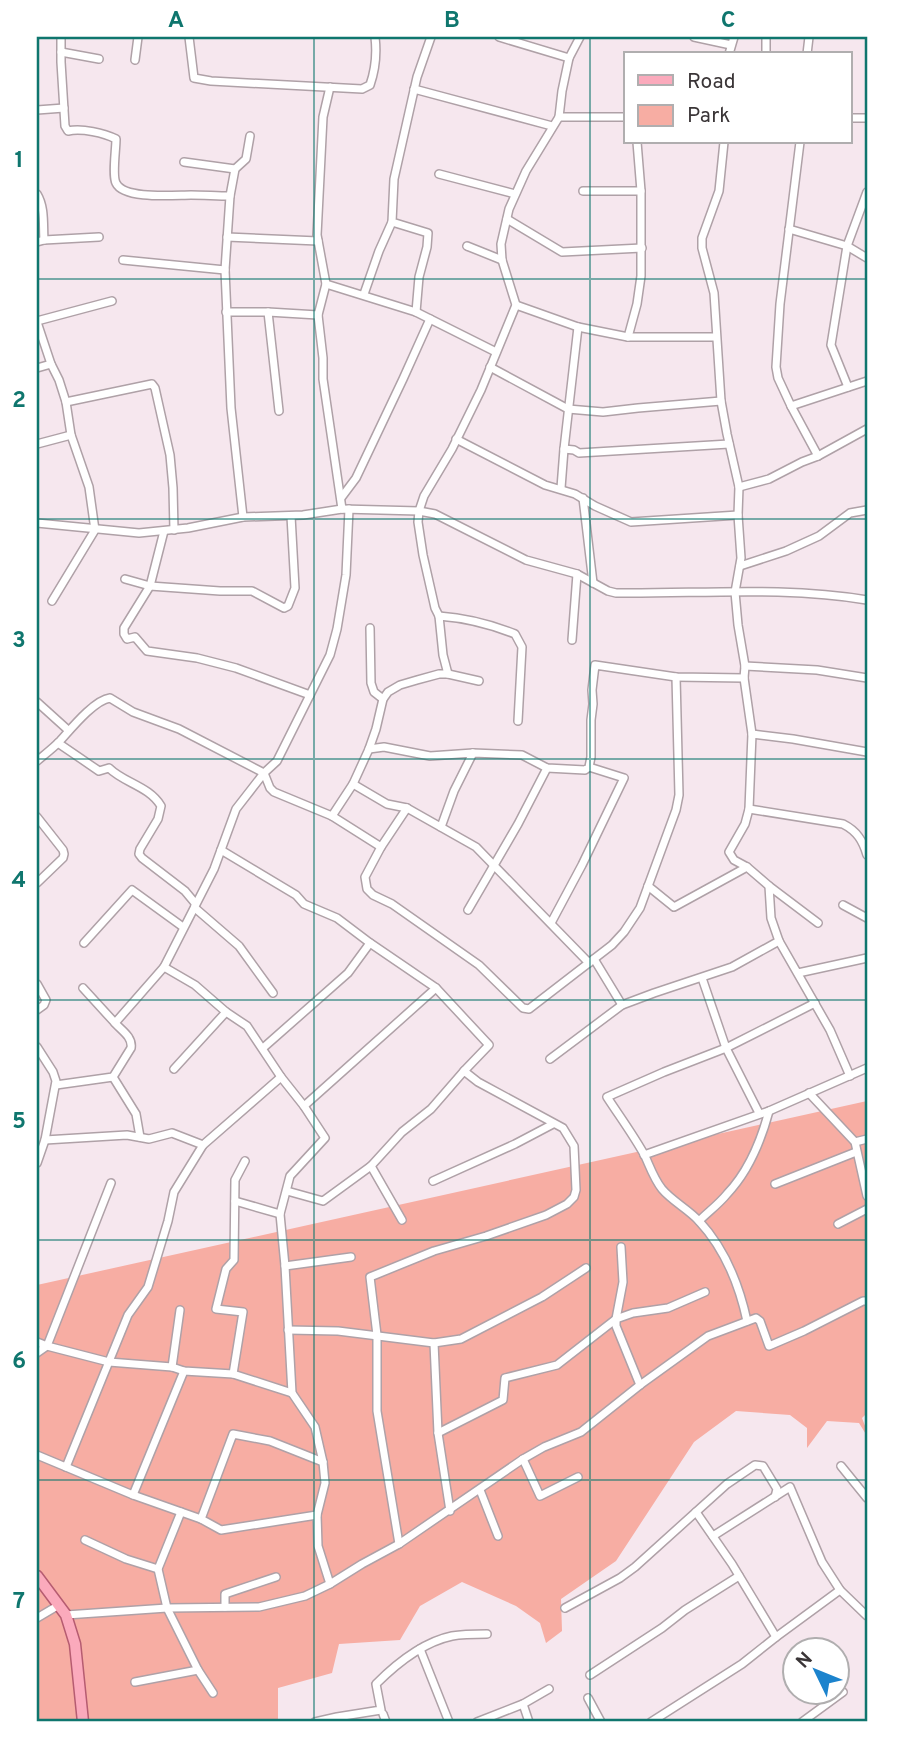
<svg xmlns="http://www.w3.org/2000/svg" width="904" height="1759" font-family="Overpass,sans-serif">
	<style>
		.green { fill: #f7ada3 }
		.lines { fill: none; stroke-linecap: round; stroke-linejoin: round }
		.minor-casing { stroke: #afa1a7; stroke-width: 10 }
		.major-casing { stroke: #b65c71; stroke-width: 13 }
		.minor { stroke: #fff; stroke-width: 7 }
		.major { stroke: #fbaabc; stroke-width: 10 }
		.grid { fill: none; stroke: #0f766e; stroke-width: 2; stroke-opacity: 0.55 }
		.neatline { fill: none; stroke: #0f766e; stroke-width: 2.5 }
		.grid-label { font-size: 23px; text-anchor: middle; font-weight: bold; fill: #0f766e }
	</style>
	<rect width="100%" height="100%" fill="#f6e7ee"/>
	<path class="green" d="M867,1101V1413L862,1418L867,1431V1436L859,1423L827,1421L807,1448V1428L790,1415L736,1411L694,1442L616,1561L561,1599L562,1631L546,1643L540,1623L516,1606L462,1582L420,1606L400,1640L339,1644L332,1673L278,1688V1722H37V1285Z"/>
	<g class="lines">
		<defs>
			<g id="minor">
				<path d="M61,37V62L65,126L68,131C82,128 104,133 116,139C116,150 112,175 116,183C124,200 175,195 191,195C204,195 217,196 230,196"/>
				<path d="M189,37L194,78L211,81L362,89L370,85C376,68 377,54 375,37"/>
				<path d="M499,37L569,58"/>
				<path d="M694,37L731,45"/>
				<path d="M61,52L99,59"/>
				<path d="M729,54L734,37"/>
				<path d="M766,54V37"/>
				<path d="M807,54L809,37"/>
				<path d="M135,60L138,37"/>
				<path d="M330,87L323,117L317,235L326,284L318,315L323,358V379L342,509"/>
				<path d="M414,89L552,126"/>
				<path d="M37,110L64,108"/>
				<path d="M559,117H626"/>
				<path d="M850,118H867"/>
				<path d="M724,142L719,191L702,238V248L714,293L721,401L727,434L739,487L738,515L741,558L735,592L738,625L745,666L744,678L752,734L749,809L745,824L729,852L734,860L747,867L769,886L771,918L779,941L830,1030L850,1076"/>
				<path d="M800,142L780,304L776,367L778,378L791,406L818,456"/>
				<path d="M184,162L235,169"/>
				<path d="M439,174L515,194"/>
				<path d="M583,191H641"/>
				<path d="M37,194C45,207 43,224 44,240"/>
				<path d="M507,219L562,252L642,248"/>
				<path d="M789,229L847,246L867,258"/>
				<path d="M227,237L318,241"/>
				<path d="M37,242L44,240L99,237"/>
				<path d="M467,246L502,260"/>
				<path d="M123,260L225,270"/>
				<path d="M326,284L416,312L496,352"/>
				<path d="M364,294L379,251L392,222"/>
				<path d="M516,305L578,327L628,337H716"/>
				<path d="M226,312H268L318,315"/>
				<path d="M268,312L279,411"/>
				<path d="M416,312L419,277L427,247L428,233L392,222L394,179L417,77L431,37"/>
				<path d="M37,321L112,301"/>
				<path d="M37,322L51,364L59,380L66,402L71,435L89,487L95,530L52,601"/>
				<path d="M628,337L637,304L641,276V191L637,142"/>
				<path d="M490,367L568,409L603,412L638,408L721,401"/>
				<path d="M37,368L51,364"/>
				<path d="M848,387L831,345L847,246L867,192"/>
				<path d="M66,402L152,384L155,388L170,455L173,488L174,530"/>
				<path d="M791,406L867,381"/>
				<path d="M456,439L545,485L575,494L595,506L631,522L738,515"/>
				<path d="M37,444L71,435"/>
				<path d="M564,449L574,450L579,453L729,444"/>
				<path d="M739,487L769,479L802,462L818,456L867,429"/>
				<path d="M561,488L564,449L578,327"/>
				<path d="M341,498L356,478L403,379L430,319"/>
				<path d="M583,498L593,583"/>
				<path d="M243,517L231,408L225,270L230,196L235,169L246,159L250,136"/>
				<path d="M37,523L139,533L188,528L243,517L303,515L342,509L419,511L435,514L526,560L577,574L608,591L616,593C699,594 784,586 867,600"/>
				<path d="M164,531L150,586L124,628V634L127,639L135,637L147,651L197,658L236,668L310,695"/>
				<path d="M740,566L786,551L819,536L850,513L867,510"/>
				<path d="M125,579L150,586L220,591H252L284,608L288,606L295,588L291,516"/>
				<path d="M439,616C466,618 490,624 515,634L522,647L518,721"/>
				<path d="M370,628L371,683L374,692L383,699"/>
				<path d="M572,640L577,574"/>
				<path d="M745,666L817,670L867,678"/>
				<path d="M448,674L479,681"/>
				<path d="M37,702L68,730"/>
				<path d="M752,734L793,739L867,752"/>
				<path d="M58,743L99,771L109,768C124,783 149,786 161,806L158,819L140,849L139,854L142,858L185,891L195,903V908L239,946L273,993"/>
				<path d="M369,749L384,747L430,756L473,753L522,755L547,768L585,770L589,767L591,757V720L593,704L592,690L595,665L676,677L744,678"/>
				<path d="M37,761C44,755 52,749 59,742C70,730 94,700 110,698L133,712L179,729L264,773L270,788L274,792L332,816L381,847"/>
				<path d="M353,784L387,804L407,808L476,847L589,963"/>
				<path d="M407,808L381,847L365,877L367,889L373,895L392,904L479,965L523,1008L529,1009L612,945L624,932L640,908L676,810L679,795L676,677"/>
				<path d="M749,809L843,824C857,831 863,841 867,855"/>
				<path d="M332,816L353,784L369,749L376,729L383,699L388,692L400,685L417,680L439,674H448L443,655L439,616L435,608L423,555L418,522L419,511L424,496L452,449L481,390L516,305L502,260L501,244L509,209L526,171L559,117L562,91L569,58L580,37"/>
				<path d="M37,817L63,850L64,854L63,858L37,883"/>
				<path d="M441,827L454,791L473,753"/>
				<path d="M221,850L296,895L304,904L337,918L370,943L436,988L489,1045L464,1071"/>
				<path d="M648,886L674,907L747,867"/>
				<path d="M769,886L818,923"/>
				<path d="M843,905L867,918"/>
				<path d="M468,910L518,824L547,768"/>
				<path d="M551,923L582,865L624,778L589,767"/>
				<path d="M84,943L132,890L183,927"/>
				<path d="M594,959L622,1005"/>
				<path d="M164,967L195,985L226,1012L247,1026L281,1077L304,1106L325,1138L290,1176L280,1214L285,1266L292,1393L315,1427L323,1462L325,1483L317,1515L318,1546L330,1584"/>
				<path d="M798,973L867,958"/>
				<path d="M702,978L726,1048L759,1113"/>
				<path d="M37,984L46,1000L44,1005L37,1010"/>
				<path d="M83,988L115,1023"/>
				<path d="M37,1047L53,1072L56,1081L45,1140L37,1163"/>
				<path d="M263,1048L348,973L370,943"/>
				<path d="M550,1059L622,1005L654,993L732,967L779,941"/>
				<path d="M174,1069L226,1012"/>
				<path d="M113,1077L136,1114L140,1137"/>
				<path d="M56,1085L113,1077L131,1048C133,1037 121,1030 115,1023L164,967L214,869L236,809L264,773L277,761L330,655L337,629L346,575L349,509"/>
				<path d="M809,1093L855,1142L867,1196"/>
				<path d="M304,1106L436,988"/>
				<path d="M45,1140L127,1135L149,1139L172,1133L203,1145"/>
				<path d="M855,1142L867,1139"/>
				<path d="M644,1155L769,1111L867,1068"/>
				<path d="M371,1166L402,1220"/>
				<path d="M433,1181L515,1144L553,1124"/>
				<path d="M775,1184L856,1152"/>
				<path d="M287,1191L323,1201L371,1166L402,1132L431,1109L464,1071L478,1082L563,1128L574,1146L576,1190L574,1197L567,1204L546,1215L486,1236L434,1251L370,1277L377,1335V1411L399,1544"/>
				<path d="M235,1201L280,1214"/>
				<path d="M699,1221C708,1212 719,1204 727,1194C749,1171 761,1141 769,1111"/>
				<path d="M838,1224L867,1209"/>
				<path d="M621,1247L623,1282L616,1319V1326L640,1385"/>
				<path d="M285,1266L351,1257"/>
				<path d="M747,1321C739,1284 725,1249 699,1221C688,1209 672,1201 662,1189C654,1179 650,1167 645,1156C634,1136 620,1117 607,1097L664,1072L726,1048L815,1003"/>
				<path d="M288,1330L338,1331L434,1343L461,1339L542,1297L586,1268"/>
				<path d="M37,1342L47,1346L109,1362L172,1367L184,1371L233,1374L292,1393"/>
				<path d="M434,1343L438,1433L450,1511"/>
				<path d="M37,1353L47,1346L111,1183"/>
				<path d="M172,1367L180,1310"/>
				<path d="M233,1374L243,1312L216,1309L226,1269L234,1260L235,1180L245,1161"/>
				<path d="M438,1433L503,1400L505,1378L557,1365L616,1319L633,1313L668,1308L705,1292"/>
				<path d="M37,1455L133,1495L201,1519L233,1434L270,1441L323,1462"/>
				<path d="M523,1459L540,1496L578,1477"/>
				<path d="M841,1466L867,1498"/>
				<path d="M66,1467L128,1315L148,1287L168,1221L174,1192L203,1145L281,1077"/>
				<path d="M480,1490L498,1536"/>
				<path d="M133,1495L184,1371"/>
				<path d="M181,1512L158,1569L167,1608L198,1670L213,1693"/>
				<path d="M696,1512L732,1564L776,1637"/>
				<path d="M201,1519L221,1530L317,1515"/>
				<path d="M713,1536L790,1487L822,1562L840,1590L867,1616"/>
				<path d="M85,1540L126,1559L158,1569"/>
				<path d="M225,1607V1594L276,1577"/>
				<path d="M565,1608L620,1578L635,1567L727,1484L755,1465L763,1466L777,1489L775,1497"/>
				<path d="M66,1615L167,1608L259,1607L305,1596L330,1584L362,1564L399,1544L523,1459L544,1447L581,1432L640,1385L708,1336L756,1318L760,1321L769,1346L804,1331L863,1301H867"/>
				<path d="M37,1618L59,1605"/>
				<path d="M420,1649L449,1722"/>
				<path d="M590,1675L662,1628L685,1610L739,1576"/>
				<path d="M135,1682L198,1670"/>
				<path d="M588,1698L601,1722"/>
				<path d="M523,1704L529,1722"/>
				<path d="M383,1714L386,1722"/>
				<path d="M315,1722L337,1717L381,1710L376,1684C397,1663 423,1642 452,1636C463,1634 476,1634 487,1634"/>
				<path d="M477,1722L523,1704L549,1689"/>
				<path d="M651,1722L742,1664L776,1637L840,1590"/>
				<path d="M802,1722L843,1692"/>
			</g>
			<path id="major" d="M37,1576L66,1615L75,1644L83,1722"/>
		</defs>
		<use href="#minor" class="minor-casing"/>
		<use href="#major" class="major-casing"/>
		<use href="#minor" class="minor"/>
		<use href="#major" class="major"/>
	</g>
	<path class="grid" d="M314,37V1722M590,37V1722M37,279H867M37,519H867M37,759H867M37,1000H867M37,1240H867M37,1480H867"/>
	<rect width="904" height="1759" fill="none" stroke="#ffffff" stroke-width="77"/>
	<rect x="624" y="52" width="228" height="91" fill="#ffffff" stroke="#b0aeaf" stroke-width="2"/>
	<rect x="638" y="75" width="35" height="10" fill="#fbaabc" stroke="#b0aeaf" stroke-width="2"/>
	<text x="687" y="88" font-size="21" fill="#3a3537">Road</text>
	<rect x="638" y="105" width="35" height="21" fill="#f7ada3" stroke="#b0aeaf" stroke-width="2"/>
	<text x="687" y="122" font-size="21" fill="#3a3537">Park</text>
	<g transform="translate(816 1671) rotate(313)"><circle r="33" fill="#ffffff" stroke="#b0aeaf" stroke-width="2"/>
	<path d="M0-5L12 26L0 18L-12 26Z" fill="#1c83cd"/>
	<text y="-10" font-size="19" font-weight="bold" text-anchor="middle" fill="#3a3537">N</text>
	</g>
	<rect x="38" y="38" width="828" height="1682" class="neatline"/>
	<g class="grid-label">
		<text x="176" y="27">A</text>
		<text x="452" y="27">B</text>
		<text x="728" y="27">C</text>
		<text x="19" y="167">1</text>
		<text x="19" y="407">2</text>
		<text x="19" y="647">3</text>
		<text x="19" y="887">4</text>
		<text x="19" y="1128">5</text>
		<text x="19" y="1368">6</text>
		<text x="19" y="1608">7</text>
	</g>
</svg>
